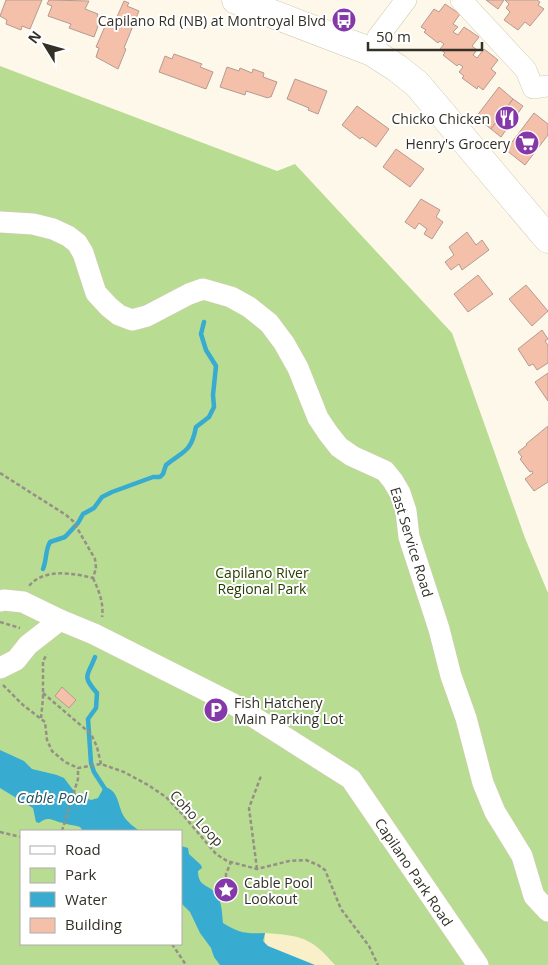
<svg xmlns="http://www.w3.org/2000/svg" width="548" height="965" font-family="'Open Sans',sans-serif">
	<style>
		.green { fill: #b9dc93; fill-rule: evenodd }
		.sand { fill: #f9efc9 }
		.water { fill: #37abd0 }
		.lines { fill: none; stroke-linecap: round; stroke-linejoin: round }
		.stream { stroke: #37abd0; stroke-width: 4.5 }
		.building { fill: #f5c0aa; stroke: #b49b91 }
		.minor-casing { stroke: #d4cbb4; stroke-width: 22 }
		.major-casing { stroke: #d4cbb4; stroke-width: 29 }
		.path { stroke: #959085; stroke-width: 2.5; stroke-dasharray: 4 2.5; stroke-linecap: butt }
		.minor { stroke: #fff; stroke-width: 21 }
		.major { stroke: #fff; stroke-width: 28 }
		.labels { text-anchor: middle; dominant-baseline: central; stroke-width: 4; stroke-linejoin: round; paint-order: stroke }
		.poi-label { font-size: 14px; fill: #333027; stroke: #fff; text-anchor: end }
		.street-label { font-size: 14px; fill: #333027; stroke: #fff }
		.park-label { font-size: 14px; fill: #273d01; stroke: #fff }
		.water-label { font-size: 15px; font-style: italic; fill: #235262; stroke: #fff }
	</style>
	<rect width="100%" height="100%" fill="#fef8ea"/>
	<path class="green" d="M0,66L277,171L295,164L452,333L525,538L548,593V965H0ZM21,831H181V944H21Z"/>
	<path class="sand" d="M265,933C301,936 310,936 335,965H263Z"/>
	<g class="water">
		<path d="M0,750L24,761L32,769L57,775L64,778L77,795L91,800L98,798L104,787C118,789 118,805 123,815C127,822 134,827 140,831H83L80,827C74,825 69,825 63,823C53,821 48,815 39,823L36,822L33,808L0,788Z"/>
		<path d="M181,846L188,848L189,854L201,865L202,868L198,871C198,888 210,884 217,895C222,903 222,913 223,923C239,933 246,934 265,933L263,941L268,946L315,965H220L214,957L211,948L200,933L190,912L181,903Z"/>
	</g>
	<g class="lines">
		<g class="stream">
			<path d="M43,569C47,559 45,551 50,542L65,537L78,523L83,514L94,508L102,497L112,492L153,477H160L163,474L166,465C183,451 191,453 196,427L209,417L214,407L213,395L216,366L206,350L201,334L204,322"/>
			<path d="M95,657C88,676 81,675 97,693L96,708L88,719L91,763L94,772L107,792"/>
		</g>
	</g>
	<g class="building">
		<path d="M6,0H42L30,29L22,26L21,30L6,24L7,20L0,16Z"/>
		<path d="M49,0L89,1L85,9L98,14L97,16L101,18L94,37L69,28L71,24L48,16L52,6L47,4Z"/>
		<path d="M486,0H504L498,9Z"/>
		<path d="M505,0H537L540,2L538,5L544,9L530,26L525,22L518,30L504,20L510,12L506,8L509,4Z"/>
		<path d="M124,1L129,3L127,6L139,11L124,48L126,49L118,69L96,57L99,48L96,47L106,24L113,26Z"/>
		<path d="M445,4L460,14L453,24L458,27L453,32L458,35L464,27L479,37L472,46L477,50L473,55L477,58L484,49L498,60L491,69L496,73L483,90L478,86L477,89L462,78L464,76L459,72L463,67L459,64L457,66L443,55L445,53L440,49L444,44L440,41L438,43L424,32L426,30L421,27L434,9L439,12Z"/>
		<path d="M174,54L202,64L200,67L213,72L206,89L159,72L165,56L172,59Z"/>
		<path d="M227,67L239,71L240,68L252,73L253,69L264,73L263,77L277,82L271,97H269L268,98L246,91L245,95L220,87Z"/>
		<path d="M295,79L327,91L318,114L308,110L309,108L287,99Z"/>
		<path d="M499,87L513,99L491,129L476,117Z"/>
		<path d="M513,99L523,106L501,137L491,129Z"/>
		<path d="M357,106L389,129L376,147L362,137L360,139L342,125Z"/>
		<path d="M534,113L548,124V135L525,165L506,150Z"/>
		<path d="M396,149L424,169L410,187L383,167Z"/>
		<path d="M421,199L440,210L436,217L443,222L432,239L424,234L427,229L419,223L415,229L405,222Z"/>
		<path d="M467,232L476,245L482,240L489,250L462,270L459,264L451,270L445,262L454,255L449,247Z"/>
		<path d="M478,275L493,294L468,312L454,294Z"/>
		<path d="M526,285L548,311L532,326L509,299Z"/>
		<path d="M542,330L548,339L545,341L548,345V363L537,370L533,364L529,366L518,349Z"/>
		<path d="M548,373V401L535,382Z"/>
		<path d="M548,426V482L534,491L525,479L533,473L532,471L530,472L520,459L522,457L518,452L527,445L526,444Z"/>
		<path d="M62,687L76,700L69,708L55,696Z"/>
	</g>
	<g class="lines">
		<defs>
			<g id="minor">
				<path d="M461,0L526,70L533,88L548,86"/>
				<path d="M372,52L378,37L406,0"/>
				<path d="M0,222L33,224L53,229L68,236L77,243L83,253L96,293L109,307L119,315L132,320L147,316L189,294L203,289L231,297L249,307L269,323L284,343L298,368L318,418L328,433L339,447L352,456L385,471L393,481L400,493L406,511L409,537L439,629L451,676L466,718L483,783L495,812L522,856L534,896L548,911"/>
				<path d="M0,601L4,600L23,602L60,620L94,634L233,704L351,779L478,965"/>
				<path d="M0,668L16,660L28,645L60,620"/>
			</g>
			<path id="major" d="M236,0L372,52L397,68L417,84L548,239"/>
		</defs>
		<use href="#minor" class="minor-casing"/>
		<use href="#major" class="major-casing"/>
		<g class="path">
			<path d="M0,473L66,515L73,521L95,559L96,568L93,578C73,573 44,568 29,586"/>
			<path d="M93,578C99,591 104,603 102,617"/>
			<path d="M0,622L20,628"/>
			<path d="M3,685L23,705L45,722L47,740L52,751L65,762L78,768L101,764L124,772L148,785L166,797L183,815L216,854L227,861L257,869L289,861L306,860L318,865L325,870L341,909L369,946L378,965"/>
			<path d="M43,693L91,734L97,747L101,764"/>
			<path d="M41,718L43,698V661L47,654"/>
			<path d="M62,831L78,779V768"/>
			<path d="M0,832L21,837"/>
			<path d="M257,869L249,808L261,776"/>
			<path d="M226,890V874L231,862"/>
			<path d="M172,944L186,965"/>
		</g>
		<use href="#minor" class="minor"/>
		<use href="#major" class="major"/>
	</g>
	<defs>
		<symbol id="bus-disc" viewBox="-11 -11 22 22"><circle r="9.5" fill="#8538a8" stroke="#fff"/><path d="M-5-6H5V4H4V6H2V4H-2V6H-4V4H-5ZM-3.5-4V0h7V-4ZM-3.5 1.2v1.5H-2V1.2ZM2 1.2v1.5H3.5V1.2Z" fill="#fff"/></symbol>
		<symbol id="restaurant-disc" viewBox="-11 -11 22 22"><circle r="9.5" fill="#8538a8" stroke="#fff"/><path d="M-5-6h1v4h1v-4h1v4h1v-4h1v5L-1.5 .5V6h-2V.5L-5-1ZM5-6V6H3V1.5H1.5Q1.5-4 5-6Z" fill="#fff"/></symbol>
		<symbol id="supermarket-disc" viewBox="-11 -11 22 22"><circle r="9.5" fill="#8538a8" stroke="#fff"/><path d="M-6-5.5h2.5l.6 2H6L4.5 2H-2.5L-4.4-4H-6ZM-1.5 3.2a1.3 1.3 0 1 0 .1 0ZM3 3.2a1.3 1.3 0 1 0 .1 0Z" fill="#fff"/></symbol>
		<symbol id="parking-disc" viewBox="-11 -11 22 22"><circle r="9.5" fill="#8538a8" stroke="#fff"/><path d="M-3.5-5.5H1a3.5 3.5 0 0 1 0 7H-1V5.5H-3.5ZM-1-3.4V-.6H.8a1.4 1.4 0 0 0 0-2.8Z" fill="#fff"/></symbol>
		<symbol id="sight-disc" viewBox="-11 -11 22 22"><circle r="9.5" fill="#8538a8" stroke="#fff"/><path d="M0-6L1.8-2.2L6-1.7L2.9 1.2L3.7 5.4L0 3.3L-3.7 5.4L-2.9 1.2L-6-1.7L-1.8-2.2Z" fill="#fff"/></symbol>
	</defs>
	<g fill-rule="evenodd">
		<use href="#bus-disc" x="330" y="6" width="28" height="28"/>
		<use href="#restaurant-disc" x="493" y="104" width="28" height="28"/>
		<use href="#supermarket-disc" x="513" y="129" width="28" height="28"/>
		<use href="#parking-disc" x="202" y="696" width="28" height="28"/>
		<use href="#sight-disc" x="212" y="876" width="28" height="28"/>
	</g>
	<g class="labels">
		<g class="poi-label">
			<text x="326" y="20">Capilano Rd (NB) at Montroyal Blvd</text>
			<text x="490" y="118">Chicko Chicken</text>
			<text x="510" y="143">Henry's Grocery</text>
			<text x="234" y="702" text-anchor="start">Fish Hatchery<tspan x="234" dy="16">Main Parking Lot</tspan></text>
			<text x="244" y="882" text-anchor="start">Cable Pool<tspan x="244" dy="16">Lookout</tspan></text>
		</g>
		<g class="street-label">
			<text transform="translate(412 542) rotate(73)">East Service Road</text>
			<text transform="translate(197 818) rotate(47)">Coho Loop</text>
			<text transform="translate(414 872) rotate(56)">Capilano Park Road</text>
		</g>
		<g class="park-label">
			<text x="262" y="572">Capilano River<tspan x="262" dy="16">Regional Park</tspan></text>
		</g>
		<g class="water-label">
			<text x="52" y="797">Cable Pool</text>
		</g>
	</g>
	<rect x="20" y="830" width="162" height="115" fill="#ffffff" stroke="#adaca9"/>
	<rect x="30" y="846" width="25" height="8" fill="#ffffff" stroke="#adaca9"/>
	<text x="65" y="855" font-size="15" fill="#333027">Road</text>
	<rect x="30" y="868" width="25" height="15" fill="#b9dc93" stroke="#adaca9"/>
	<text x="65" y="880" font-size="15" fill="#333027">Park</text>
	<rect x="30" y="892" width="25" height="15" fill="#37abd0" stroke="#adaca9"/>
	<text x="65" y="905" font-size="15" fill="#333027">Water</text>
	<rect x="30" y="918" width="25" height="15" fill="#f5c0aa" stroke="#adaca9"/>
	<text x="65" y="930" font-size="15" fill="#333027">Building</text>
	<g transform="translate(45 45) rotate(307)" stroke="#ffffff" stroke-width="4" paint-order="stroke">
	<path d="M0-4L9 19L0 12L-9 19Z" fill="#333027"/>
	<text y="-8" font-size="14" font-weight="bold" text-anchor="middle" fill="#333027">N</text>
	</g>
	<path d="M368 42v8h114v-8" fill="none" stroke="#333027" stroke-width="2.5"/>
	<text x="376" y="42" font-size="15" fill="#333027" stroke="#ffffff" stroke-width="4" paint-order="stroke">50 m</text>
</svg>
